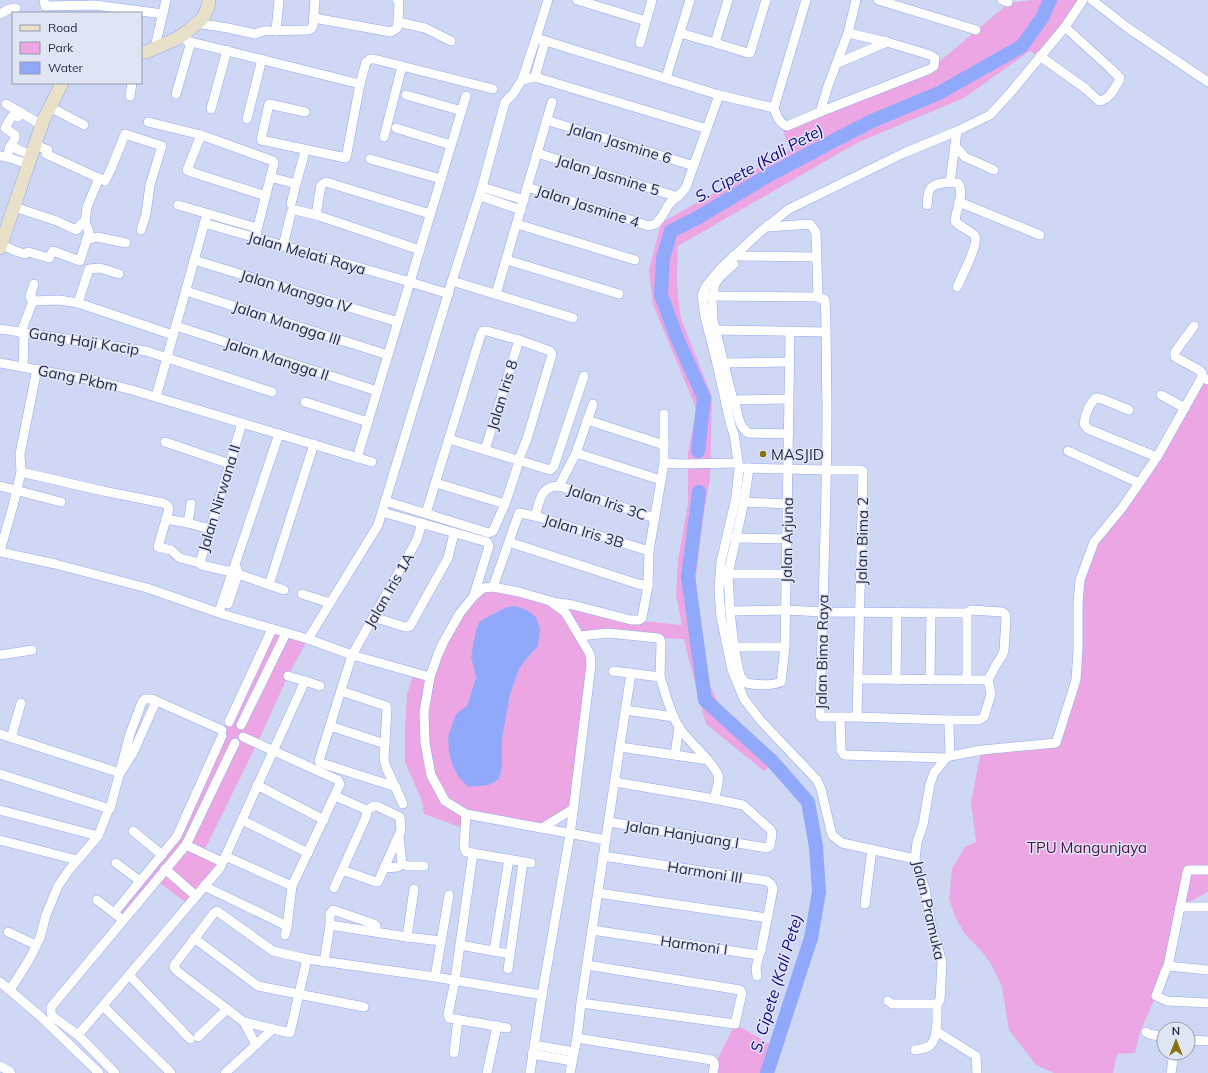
<svg xmlns="http://www.w3.org/2000/svg" width="1208" height="1073" font-family="Mulish,sans-serif">
	<style>
		.green { fill: #eda6e4; fill-rule: evenodd }
		.water { fill: #91a9fb }
		.lines { fill: none; stroke-linecap: round; stroke-linejoin: round }
		.river { stroke: #91a9fb; stroke-width: 14 }
		.street-casing { stroke: #93a8ee; stroke-width: 10 }
		.secondary-casing { stroke: #93a8ee; stroke-width: 14 }
		.street { stroke: #fff; stroke-width: 9 }
		.secondary { stroke: #e8e0c8; stroke-width: 13 }
		.poi-dot { fill: #8a6f11; stroke: #e0e5f4; stroke-width: 1.5 }
		.labels { text-anchor: middle; dominant-baseline: central; stroke-width: 3; stroke-linejoin: round; paint-order: stroke }
		.street-label { font-size: 15px; fill: #252d49; stroke: #e0e5f4 }
		.poi-label { font-size: 15px; fill: #252d49; stroke: #e0e5f4; text-anchor: start }
		.park-label { font-size: 15px; fill: #4c1348; stroke: #e0e5f4 }
		.water-label { font-size: 16px; font-style: italic; fill: #160582; stroke: #e0e5f4 }
	</style>
	<rect width="100%" height="100%" fill="#ced8f5"/>
	<g class="green">
		<path d="M1032,0H1083L1042,58L1030,51L964,98L859,142L678,246L677,277L678,297L681,318L712,397L710,479L704,512L696,575L697,614L703,658L710,686L720,706L779,759L764,771L706,724L688,656L684,639L581,636L590,654L573,809L542,828L467,814L465,829L424,814L422,801L405,762V729L407,695L414,672L430,677L447,636L483,588L631,620L682,625L676,596L678,560L688,503V453L696,411L694,403L653,305L649,270L661,223L791,149L786,141L782,124L934,66L1009,3ZM507,607L538,646L527,658L519,669L510,695L502,739V766L499,779L489,785L458,776L452,764L449,752L467,706L476,676L471,657L480,622Z"/>
		<path d="M1202,377L1208,380V892L1180,907L1156,996L1140,1032L1135,1053L1117,1054L1113,1073H1054L1036,1065L1009,1030L1002,987L992,966L984,954L964,933L955,916L949,899L952,869L965,847L976,842L971,802L981,751L1058,740L1076,680L1078,603L1094,542L1122,508Z"/>
		<path d="M272,629L308,639L288,676L257,744L203,853L222,862L189,905L156,880L123,920L114,913L177,836L222,730L224,725L229,721Z"/>
		<path d="M735,1024L775,1047L766,1073H713L716,1062Z"/>
	</g>
	<path class="water" d="M515,606L527,610L536,617L540,629L538,646L527,658L519,669L510,695L502,739V766L499,779L489,785L468,787L458,776L452,764L449,752L448,737L456,714L467,706L476,677L471,657L476,630L480,621L507,607Z"/>
	<g class="lines">
		<g class="river">
			<path d="M698,451L704,398L677,338L661,295L663,258L671,231L697,218L769,175L833,141L872,121L939,93L1022,46L1042,18L1050,0"/>
			<path d="M699,492L688,577L705,700L773,762L808,802L816,847L819,892L811,938L767,1073"/>
		</g>
		<defs>
			<g id="street">
				<path d="M44,0L45,6L95,5L163,14"/>
				<path d="M548,0L536,38L719,95L774,108L806,0"/>
				<path d="M577,0L646,21"/>
				<path d="M878,0L976,30"/>
				<path d="M1002,0L1008,2"/>
				<path d="M1092,0L1128,28L1208,82"/>
				<path d="M0,14L9,9L16,8"/>
				<path d="M314,18L391,32L397,28L398,22L399,3L397,0"/>
				<path d="M398,22L425,28L451,41"/>
				<path d="M196,23L228,28L255,34L263,31L308,30L311,29L313,26L315,0"/>
				<path d="M276,31L279,0"/>
				<path d="M680,33L715,43L748,53H750L766,0"/>
				<path d="M184,34L187,41L360,84L346,158L261,140L269,104L305,112"/>
				<path d="M536,38L522,80L535,77L545,41"/>
				<path d="M640,43L652,0"/>
				<path d="M715,43L728,0"/>
				<path d="M155,47L166,0"/>
				<path d="M1040,56L1086,89L1099,101C1109,100 1114,89 1119,81L1120,78L1110,68L1065,27"/>
				<path d="M838,63L887,42"/>
				<path d="M535,77L707,129"/>
				<path d="M666,78L690,0"/>
				<path d="M360,84L366,62L370,59H374L493,89"/>
				<path d="M176,94L191,42"/>
				<path d="M406,95L462,111"/>
				<path d="M130,96L132,83"/>
				<path d="M6,104L42,125"/>
				<path d="M50,107L84,125"/>
				<path d="M774,108C777,116 779,123 787,126L820,112L828,86L848,33L856,0"/>
				<path d="M211,109L227,50"/>
				<path d="M820,112L930,69L934,66L935,58L930,55L887,42L848,33"/>
				<path d="M247,119L262,59"/>
				<path d="M546,120L694,166"/>
				<path d="M148,122L201,135L273,161L274,163L255,238"/>
				<path d="M396,128L451,145"/>
				<path d="M201,135L187,170L194,173L266,196"/>
				<path d="M384,137L402,66"/>
				<path d="M35,145L48,150L46,154L105,181L111,169L125,134L162,146L150,185L146,214L141,230"/>
				<path d="M10,146L31,155"/>
				<path d="M955,146L965,157L994,170"/>
				<path d="M537,153L678,197"/>
				<path d="M0,156L7,157L10,146L15,139V135L5,128L12,116L16,115L18,117L22,113"/>
				<path d="M7,157L28,164"/>
				<path d="M370,159L441,179"/>
				<path d="M270,177L296,184L304,155"/>
				<path d="M950,182L957,131"/>
				<path d="M482,187L524,200"/>
				<path d="M527,187L649,226C652,225 653,225 655,224C662,219 665,209 670,203C676,196 681,196 686,187L719,95"/>
				<path d="M480,196L521,210"/>
				<path d="M959,202L1040,235"/>
				<path d="M291,204L296,184"/>
				<path d="M178,205L257,228"/>
				<path d="M927,205C928,200 927,194 930,189C935,182 950,182 958,183C965,194 956,209 955,221C960,227 974,233 975,236C979,244 961,278 957,287"/>
				<path d="M14,207L57,221L76,230L82,223L85,222"/>
				<path d="M316,215L321,185L326,182L430,214"/>
				<path d="M204,223L410,282L449,294"/>
				<path d="M517,224L635,260"/>
				<path d="M768,225L769,227L810,224L816,232L818,297L825,300C827,335 826,371 827,406C827,509 822,613 820,716L821,717H857L949,720V729L950,756"/>
				<path d="M86,240L97,237L126,243"/>
				<path d="M2,245L18,252L25,254L28,252L49,258L53,251L80,261L89,232L85,222L87,207L99,178"/>
				<path d="M283,246L291,213L292,211L295,210L316,215L420,250"/>
				<path d="M733,256L816,257"/>
				<path d="M194,260L398,322"/>
				<path d="M507,260L619,294"/>
				<path d="M734,264L720,277L715,284L712,300L713,320L733,400C739,411 737,426 748,433L789,434"/>
				<path d="M452,281L573,318"/>
				<path d="M186,291L388,355"/>
				<path d="M496,294L552,102"/>
				<path d="M707,296L818,297"/>
				<path d="M33,301L59,300L78,303L173,335"/>
				<path d="M78,303L89,269L100,268L119,274"/>
				<path d="M176,326L377,391"/>
				<path d="M1194,326L1175,352V357L1199,370L1202,373V377"/>
				<path d="M0,329L146,351L272,392"/>
				<path d="M716,330L826,332"/>
				<path d="M0,363L97,381L132,390L372,462"/>
				<path d="M724,363L790,362"/>
				<path d="M23,367L24,338L21,332L33,301L31,299L32,297L30,296L34,284"/>
				<path d="M1161,395L1185,408"/>
				<path d="M156,397L207,214"/>
				<path d="M733,400L788,399"/>
				<path d="M305,402L368,422"/>
				<path d="M1129,410L1102,399L1096,398C1089,404 1085,415 1084,424L1088,429L1157,457"/>
				<path d="M587,420L664,445"/>
				<path d="M242,423L200,563L201,565L232,572L284,590"/>
				<path d="M449,439L550,470L554,466L584,376"/>
				<path d="M165,442L230,464"/>
				<path d="M485,450L519,340"/>
				<path d="M1068,451L1139,483"/>
				<path d="M576,453L661,480"/>
				<path d="M357,458L466,96"/>
				<path d="M664,463L683,464L738,463"/>
				<path d="M744,468L827,470H860L863,471L857,717"/>
				<path d="M749,468L744,502L728,574L730,611L734,647L740,676L746,683C756,685 772,686 781,682L785,647L790,332"/>
				<path d="M21,472L103,491L163,503L167,505L169,509L158,547L171,550L180,558L200,563"/>
				<path d="M436,483L505,504"/>
				<path d="M0,486L61,502"/>
				<path d="M559,486L576,453L593,404"/>
				<path d="M385,501L489,533L493,531L505,504L517,468L518,461L527,439L551,358L552,354L550,351L519,340L487,331H483L481,334L426,513"/>
				<path d="M744,502L787,504"/>
				<path d="M191,504L188,523L210,529"/>
				<path d="M382,512L487,542L489,546L474,595"/>
				<path d="M535,516C540,501 540,486 559,486L655,518"/>
				<path d="M166,519L188,523"/>
				<path d="M735,538L787,539"/>
				<path d="M509,542L638,584L648,586"/>
				<path d="M0,551L13,506L21,472L20,454L37,369"/>
				<path d="M0,552L55,564L147,588L225,615L308,639L352,655L430,677"/>
				<path d="M728,574H786"/>
				<path d="M269,585L314,444"/>
				<path d="M493,587L519,513L535,516L649,551"/>
				<path d="M302,594L330,603"/>
				<path d="M552,602L573,605L631,620H639L642,618L648,586L649,551L664,463V414"/>
				<path d="M228,604L238,574L237,569"/>
				<path d="M730,611L786,610L822,612L967,613L971,610L1002,612L1005,614L1006,617L1004,651L1002,656L996,665L988,680L991,694L984,717L979,720H949"/>
				<path d="M219,612L279,434"/>
				<path d="M373,617L405,627H408L410,626L448,558L454,533"/>
				<path d="M580,636L608,633L658,638L660,639L661,643L660,677"/>
				<path d="M308,639L378,525L452,281L482,187L505,102L513,94L522,80"/>
				<path d="M734,647H785"/>
				<path d="M0,655L32,650"/>
				<path d="M613,671L660,677C666,694 670,714 680,729C690,743 711,759 718,775C720,781 716,792 714,799"/>
				<path d="M858,679L988,680"/>
				<path d="M896,680L897,612"/>
				<path d="M930,680L931,613"/>
				<path d="M967,680V613"/>
				<path d="M305,681L320,686"/>
				<path d="M341,691L386,706L387,709L384,759L386,767L403,804"/>
				<path d="M625,710L674,717"/>
				<path d="M840,717L841,750L844,755L946,758"/>
				<path d="M229,722L272,629"/>
				<path d="M241,725L286,633"/>
				<path d="M330,726L385,744"/>
				<path d="M0,734L120,773L133,753L156,701"/>
				<path d="M243,737L338,780L340,784L292,886L287,926"/>
				<path d="M12,738L13,731L21,703"/>
				<path d="M620,747L708,760"/>
				<path d="M675,755L679,726"/>
				<path d="M0,774L110,809L130,734L142,702L145,699H152L222,730"/>
				<path d="M257,785L324,820"/>
				<path d="M396,787L321,763L319,761L352,655L417,540L422,523"/>
				<path d="M0,810L98,836"/>
				<path d="M466,814L464,847L466,852L531,863"/>
				<path d="M242,820L308,853"/>
				<path d="M609,822L767,848L770,846L772,834L771,830L743,805L714,799L615,782"/>
				<path d="M542,828L573,809"/>
				<path d="M133,831L162,855"/>
				<path d="M0,840L77,860"/>
				<path d="M186,845L222,862"/>
				<path d="M473,853L455,980L448,1015L449,1018L507,1028"/>
				<path d="M225,856L292,886"/>
				<path d="M915,859L842,843L832,835L821,789L817,780L761,721L744,699L732,670L721,617L719,590L721,562L736,497L739,468L734,434L731,426L717,364L705,317L702,295L706,286L720,269L760,232L789,209L904,153L957,131L990,115L1011,92L1065,27L1083,0"/>
				<path d="M116,863L140,881"/>
				<path d="M402,864L408,866H424"/>
				<path d="M384,868L398,867L402,864L399,836"/>
				<path d="M165,869L196,896"/>
				<path d="M342,870L376,882H378L401,830L400,817L377,806H374L367,810"/>
				<path d="M1208,870H1188L1187,873L1168,966L1165,972L1156,996L1167,1001L1208,1003"/>
				<path d="M204,886L287,926L285,935"/>
				<path d="M334,888L366,817L367,810L335,796"/>
				<path d="M598,893L767,918"/>
				<path d="M97,900L114,913"/>
				<path d="M865,904L872,849"/>
				<path d="M1180,907H1208"/>
				<path d="M123,920L114,913L177,836L222,736"/>
				<path d="M330,925L407,937L441,941"/>
				<path d="M592,930L759,955L761,951L773,889L771,884L767,881L603,856"/>
				<path d="M8,932L36,945"/>
				<path d="M407,937L414,889"/>
				<path d="M194,938L258,986L364,1007"/>
				<path d="M460,945L510,954"/>
				<path d="M494,951L509,859"/>
				<path d="M307,959L290,1033L244,1022L177,971L174,967L175,964L214,913L217,911L273,951L307,959L435,977L542,995"/>
				<path d="M324,962L330,925V914L333,910L374,924L376,926V932"/>
				<path d="M1168,966L1208,970"/>
				<path d="M508,969L523,862"/>
				<path d="M129,975L190,1039"/>
				<path d="M757,976L756,968L759,955"/>
				<path d="M435,977L449,895"/>
				<path d="M0,982L40,1016L99,1073"/>
				<path d="M10,990L29,960L40,938L46,915L58,886L69,870L98,836L108,811"/>
				<path d="M888,1001L892,1004H937"/>
				<path d="M581,1003L735,1024L742,993L740,990L587,965"/>
				<path d="M103,1006L171,1073"/>
				<path d="M244,1022L256,1045"/>
				<path d="M1146,1032L1149,1034L1164,1037"/>
				<path d="M78,1035L220,868L305,681L288,676"/>
				<path d="M198,1037L227,1009"/>
				<path d="M577,1038L712,1060C716,1063 714,1068 713,1073"/>
				<path d="M1188,1040L1208,1041"/>
				<path d="M534,1045L574,1052"/>
				<path d="M915,1050C929,1048 934,1046 936,1031"/>
				<path d="M454,1053L458,1019"/>
				<path d="M532,1054L572,1061"/>
				<path d="M0,1066L9,1071L11,1073"/>
				<path d="M115,1073L78,1035L52,1016L51,1012V1007L186,845L235,743"/>
				<path d="M225,1073L273,1029"/>
				<path d="M487,1073L497,1026"/>
				<path d="M530,1073L542,995L570,834L572,820L591,665L590,654L565,612L550,601L519,592L493,587L483,588L473,597L460,613L444,641L438,654L430,677L424,712L425,743L431,775L445,801L466,814L606,840"/>
				<path d="M570,1073L577,1038L581,1003L631,673"/>
				<path d="M977,1073L976,1056L936,1031L937,1021V1004L940,1000L942,962L932,928L925,889L915,859L917,842L923,825L930,784L934,773L946,758L950,756L982,750L1056,743L1076,680L1078,649V603L1080,580L1094,542L1122,508L1157,457L1202,377L1208,380"/>
				<path d="M1171,1073L1174,1053"/>
			</g>
			<g id="secondary">
				<path d="M141,52H146L176,39L184,34L203,18L208,7L209,0"/>
				<path d="M0,248L43,121L62,83"/>
			</g>
		</defs>
		<use href="#street" class="street-casing"/>
		<use href="#secondary" class="secondary-casing"/>
		<use href="#street" class="street"/>
		<use href="#secondary" class="secondary"/>
	</g>
	<circle class="poi-dot" cx="763" cy="454" r="4"/>
	<g class="labels">
		<g class="street-label">
			<text transform="translate(620 143) rotate(17)">Jalan Jasmine 6</text>
			<text transform="translate(608 175) rotate(17)">Jalan Jasmine 5</text>
			<text transform="translate(588 206) rotate(18)">Jalan Jasmine 4</text>
			<text transform="translate(307 253) rotate(16)">Jalan Melati Raya</text>
			<text transform="translate(296 291) rotate(17)">Jalan Mangga IV</text>
			<text transform="translate(287 323) rotate(18)">Jalan Mangga III</text>
			<text transform="translate(84 341) rotate(9)">Gang Haji Kacip</text>
			<text transform="translate(277 359) rotate(18)">Jalan Mangga II</text>
			<text transform="translate(78 378) rotate(12)">Gang Pkbm</text>
			<text transform="translate(502 395) rotate(-73)">Jalan Iris 8</text>
			<text transform="translate(219 498) rotate(-73)">Jalan Nirwana II</text>
			<text transform="translate(607 502) rotate(19)">Jalan Iris 3C</text>
			<text transform="translate(584 531) rotate(17)">Jalan Iris 3B</text>
			<text transform="translate(787 540) rotate(-89)">Jalan Arjuna</text>
			<text transform="translate(862 541) rotate(-89)">Jalan Bima 2</text>
			<text transform="translate(389 590) rotate(-60)">Jalan Iris 1A</text>
			<text transform="translate(822 652) rotate(-89)">Jalan Bima Raya</text>
			<text transform="translate(682 834) rotate(9)">Jalan Hanjuang I</text>
			<text transform="translate(705 872) rotate(9)">Harmoni III</text>
			<text transform="translate(929 910) rotate(77)">Jalan Pramuka</text>
			<text transform="translate(694 945) rotate(8)">Harmoni I</text>
		</g>
		<g class="poi-label">
			<text x="771" y="454">MASJID</text>
		</g>
		<g class="park-label">
			<text x="1087" y="847">TPU Mangunjaya</text>
		</g>
		<g class="water-label">
			<text transform="translate(759 163) rotate(-29)">S. Cipete (Kali Pete)</text>
			<text transform="translate(776 983) rotate(-73)">S. Cipete (Kali Pete)</text>
		</g>
	</g>
	<rect x="12" y="12" width="130" height="72" fill="#e0e5f4" stroke="#959bb0"/>
	<rect x="20" y="25" width="20" height="6" fill="#e8e0c8" stroke="#959bb0"/>
	<text x="48" y="32" font-size="12" fill="#252d49">Road</text>
	<rect x="20" y="42" width="20" height="12" fill="#eda6e4" stroke="#959bb0"/>
	<text x="48" y="52" font-size="12" fill="#252d49">Park</text>
	<rect x="20" y="62" width="20" height="12" fill="#91a9fb" stroke="#959bb0"/>
	<text x="48" y="72" font-size="12" fill="#252d49">Water</text>
	<g transform="translate(1176 1041)"><circle r="19" fill="#e0e5f4" stroke="#959bb0"/>
	<path d="M0-3L7 15L0 10L-7 15Z" fill="#8a6f11"/>
	<text y="-6" font-size="11" font-weight="bold" text-anchor="middle" fill="#252d49">N</text>
	</g>
</svg>
